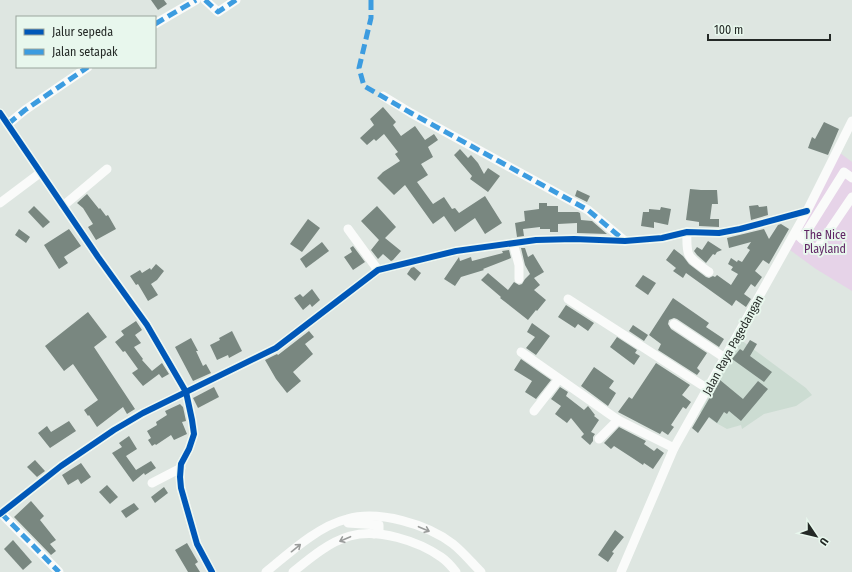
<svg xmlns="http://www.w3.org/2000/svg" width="852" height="572" font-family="'Fira Sans Condensed',sans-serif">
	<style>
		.built { fill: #ccdcd2 }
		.green { fill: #e6d3e8 }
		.building { fill: #798780 }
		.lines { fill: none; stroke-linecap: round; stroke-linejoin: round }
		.minor { stroke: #fafbfa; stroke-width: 9 }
		.quiet { stroke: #3c9ce0; stroke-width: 5; stroke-dasharray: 10 5; stroke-linecap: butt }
		.cycleway-casing { stroke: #e8f7ed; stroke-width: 8 }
		.cycleway { stroke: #0057b8; stroke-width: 6 }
		.oneway { stroke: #9a9c9b }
		.labels { text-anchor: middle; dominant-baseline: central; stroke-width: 4; stroke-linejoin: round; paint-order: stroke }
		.park-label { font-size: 12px; fill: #602665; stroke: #e8f7ed }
		.street-label { font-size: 12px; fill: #242926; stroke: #e8f7ed }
	</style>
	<rect width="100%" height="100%" fill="#dee6e1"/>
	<path class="built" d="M741,340L806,388L812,395L796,406L764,414L742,429L741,425L727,429L718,424L700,412Z"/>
	<path class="green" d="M840,153L852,162V291L816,269L790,250Z"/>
	<g class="building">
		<path d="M151,0H164L167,4L158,10Z"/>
		<path d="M383,107L396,122L393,125L401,136L415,126L425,140L434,134L438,140L428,147L433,157L421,164L428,175L417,182L433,204L444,197L452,209L455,208L459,213L485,196L502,223L485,234L475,218L455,232L444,216L433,224L405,185L394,195L377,178L383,172L400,161L395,154L398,152L384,134L376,141L374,139L367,145L360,138L374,125L370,119Z"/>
		<path d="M824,122L839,129L828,155L808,148L812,137L815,139Z"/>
		<path d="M460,149L468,158L471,155L478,163L484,174L488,168L500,176L488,192L470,179L472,176L454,155Z"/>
		<path d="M690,189L701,190H717L718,204H712L710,219H719V227L699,226V222L686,220Z"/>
		<path d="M577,190L590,196L587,202L575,196Z"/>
		<path d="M87,194L99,209L100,208L106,216L108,215L116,229L96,240L88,227L93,224L83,208L77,203Z"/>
		<path d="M539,203H547V206H558V212H578L580,213L581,220L592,221L607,234L577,233V223L558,224V232H550V229H540V227L523,229L524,236L517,237L515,223L525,221L524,211L539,209Z"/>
		<path d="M758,205L759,207L767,206L768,215L751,220L749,206Z"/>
		<path d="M34,206L50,222L43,228L28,212Z"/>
		<path d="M377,206L396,227L385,238L401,251L393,260L391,261L383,254L378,259L371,250L379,240L361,221Z"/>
		<path d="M661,207L671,209L668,225L654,222V228L641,226L643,212H649V209L660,210Z"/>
		<path d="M308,219L320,228L302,252L290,244Z"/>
		<path d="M781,224L789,229L769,264L763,260L755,271L762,277L755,287L751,284L744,294L751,299L746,307L736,300L732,306L686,273L683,278L673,271L676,268L666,260L674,249L683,256L689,264L706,277L709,278L713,276L715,277L717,275L731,285L738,274L731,270L733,267L728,264L731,258L737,262L738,260L742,262L750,250L747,248L751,242L729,248L727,238L764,229L769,239L778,225Z"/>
		<path d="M19,229L30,237L26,243L15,235Z"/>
		<path d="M69,229L81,246L64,257L68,263L59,269L44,245Z"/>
		<path d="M708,241L722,250L717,252L715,255L713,254L706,263L697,255L694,251L697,247L702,250Z"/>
		<path d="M322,242L329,251L306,268L300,259Z"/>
		<path d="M353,246L365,262L353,270L344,257L352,252L350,248Z"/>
		<path d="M521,248H525L528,257L533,254L544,272L534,278L540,285L534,290L546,300L537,311L536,310L528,320L500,298L501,297L481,280L488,273L508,290L514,282L519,285L522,284L525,279L530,274L525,265Z"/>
		<path d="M509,250L511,258L483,269L484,270L461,277L455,286L444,279L459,257L460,261L471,257L472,261L503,253L502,251Z"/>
		<path d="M156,264L164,271L157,280L151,284L158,295L148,301L138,284L136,285L130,276L140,270L142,273L150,268L151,270Z"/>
		<path d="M414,267L421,273L415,281L407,274L411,268Z"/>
		<path d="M643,275L656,283L648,295L635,286Z"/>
		<path d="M312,289L320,300L312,307L310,304L303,310L294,298L300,294L303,297Z"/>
		<path d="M673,298L709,323L706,327L724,339L719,347L677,319L674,318L669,320L668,324L671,329L707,353L697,368L700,371L697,375L658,350L661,344L649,335Z"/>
		<path d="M566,305L594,323L588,331L578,324L575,328L558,317Z"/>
		<path d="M88,312L107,337L94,347L135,409L127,414L123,407L97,427L89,415L88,416L84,410L98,400L73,364L64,371L45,346Z"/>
		<path d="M136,321L142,330L135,335L141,343L134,347L143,359L142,360L152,371L162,363L169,374L162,378L159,374L143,386L132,373L138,369L125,351L123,352L115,342L124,335L121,331Z"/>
		<path d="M532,323L550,336L536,355L526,348L535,337L527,332Z"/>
		<path d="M633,325L648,335L644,341L629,331Z"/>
		<path d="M232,331L242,351L229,358L228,355L217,360L210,345L220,340L219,338Z"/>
		<path d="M309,331L314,337L305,344L313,354L293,372L301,381L287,393L276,379L265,360L277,354L278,355Z"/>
		<path d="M617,337L637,350L635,353L640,356L634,365L610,347Z"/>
		<path d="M191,338L198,351H196L203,366L206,364L211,373L193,381L175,347Z"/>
		<path d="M750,340L757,344L750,356L772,372L764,382L732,359L740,349L743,351Z"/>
		<path d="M521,359L551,380L536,399L525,392L532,381L514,370Z"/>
		<path d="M656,363L690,385L682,395L691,402L686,409L683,407L671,425L674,427L668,435L662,431L660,434L618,412L629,397L632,399Z"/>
		<path d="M594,367L614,381L609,388L616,393L608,406L581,386Z"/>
		<path d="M720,380L743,399L758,381L768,389L741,421L729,411L727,414L724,412L717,423L709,417L698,433L692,428Z"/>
		<path d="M214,387L219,397L198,408L193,398Z"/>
		<path d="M560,387L568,392L566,396L584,410L588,406L595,415L594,416L599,420L591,432L595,434L593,437V441L590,445L581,437L584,434L571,418L567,423L555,414L561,406L551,399Z"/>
		<path d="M180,404L183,407L186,421L182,422L187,434L174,440L171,435L156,445L155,444L152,446L148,440L151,438L147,431L157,425L156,422L167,415L165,411Z"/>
		<path d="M69,421L76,431L50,448L38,433L47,426L51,432Z"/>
		<path d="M619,427L646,441L644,444L654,451L657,448L664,453L653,469L644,463L643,465L634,459L614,446L611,449L604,443Z"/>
		<path d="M129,436L137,449L126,456L136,470L151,461L156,468L145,475L144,473L133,482L112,453L122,447L119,443Z"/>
		<path d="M35,460L45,471L37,477L27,467Z"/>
		<path d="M81,463L91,477L81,484L78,479L68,485L62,475Z"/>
		<path d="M107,485L118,497L110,504L99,492Z"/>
		<path d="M164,487L168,493L155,503L151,497Z"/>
		<path d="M31,501L44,516L40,520L56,540L50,544L56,551L51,555L14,517Z"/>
		<path d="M134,503L139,509L126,518L121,511Z"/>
		<path d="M615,530L624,537L612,552L614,553L608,562L598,555Z"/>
		<path d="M13,540L32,562L23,570L4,549Z"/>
		<path d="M187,543L198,562L195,564L200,572H188L175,550Z"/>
	</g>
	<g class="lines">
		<g class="minor">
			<path d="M205,0L218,12L236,0"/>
			<path d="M155,24L196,0"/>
			<path d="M383,96L411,113L588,210L625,241"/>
			<path d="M0,113L98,257L147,325L186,392L192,420L194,434L189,449L181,464L180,477L181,488L197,544L212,572"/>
			<path d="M8,124L25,110L88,67"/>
			<path d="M0,203L40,173"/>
			<path d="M63,206L107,169"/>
			<path d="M348,229L378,270"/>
			<path d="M687,232C686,258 688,257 709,272"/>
			<path d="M795,233L816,250L852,197"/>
			<path d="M802,239L844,172L852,178"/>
			<path d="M513,243L519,265V279"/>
			<path d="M568,299L708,389"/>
			<path d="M674,324L725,358"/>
			<path d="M521,352L618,420L674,448"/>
			<path d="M534,411L559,379"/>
			<path d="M599,439L618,420"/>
			<path d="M152,483L181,468"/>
			<path d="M1,513L59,572"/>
			<path d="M0,514L61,466L114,430L143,413L276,348L378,270L456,251L536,240L574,239L625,241L662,238L687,232L719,233L740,229L807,211"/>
			<path d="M348,523L379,525V531L374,534"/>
			<path d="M266,572C288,554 318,526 347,519C379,510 427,524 453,544C463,552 472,563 481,572"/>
			<path d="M293,572C310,558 329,542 350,536C378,528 418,541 441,557C447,561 452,567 456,572"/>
			<path d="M621,572L674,448L807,211L852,121"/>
		</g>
		<g class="quiet">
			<path d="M205,0L218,12L236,0"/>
			<path d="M371,0V18L359,68L364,86L411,113L588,210L625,241"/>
			<path d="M155,24L196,0"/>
			<path d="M8,124L25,110L88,67"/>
			<path d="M1,513L59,572"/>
		</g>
		<defs>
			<g id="cycleway">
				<path d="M0,113L98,257L147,325L186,392L192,420L194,434L189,449L181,464L180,477L181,488L197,544L212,572"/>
				<path d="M0,514L61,466L114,430L143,413L276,348L378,270L456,251L536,240L574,239L625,241L662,238L687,232L719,233L740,229L807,211"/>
			</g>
		</defs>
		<use href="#cycleway" class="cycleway-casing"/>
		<use href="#cycleway" class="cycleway"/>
	</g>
	<defs><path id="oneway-shaft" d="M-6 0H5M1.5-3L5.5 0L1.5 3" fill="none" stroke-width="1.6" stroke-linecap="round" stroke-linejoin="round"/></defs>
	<g class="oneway">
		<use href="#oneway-shaft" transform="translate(424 529) rotate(23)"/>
		<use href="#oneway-shaft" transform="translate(345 539) rotate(157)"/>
		<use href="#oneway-shaft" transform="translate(296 548) rotate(-39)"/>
	</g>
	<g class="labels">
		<g class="park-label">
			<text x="825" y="235">The Nice<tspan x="825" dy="14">Playland</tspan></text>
		</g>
		<g class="street-label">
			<text transform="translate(733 345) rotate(-61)">Jalan Raya Pagedangan</text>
		</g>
	</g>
	<rect x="16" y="16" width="140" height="52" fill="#e8f7ed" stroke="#9aa59d"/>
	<rect x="24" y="29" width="20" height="6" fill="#0057b8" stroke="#9aa59d"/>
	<text x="52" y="36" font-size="12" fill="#242926">Jalur sepeda</text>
	<rect x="24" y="49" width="20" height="6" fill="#3c9ce0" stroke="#9aa59d"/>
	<text x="52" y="56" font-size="12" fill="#242926">Jalan setapak</text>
	<g transform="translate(816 536) rotate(125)" stroke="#e8f7ed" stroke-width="3" paint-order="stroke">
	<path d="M0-3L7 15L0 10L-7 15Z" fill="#242926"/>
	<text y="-6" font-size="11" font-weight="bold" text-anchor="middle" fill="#242926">U</text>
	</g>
	<path d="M708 34v6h122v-6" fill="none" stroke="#242926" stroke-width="2"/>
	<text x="714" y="34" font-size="12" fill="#242926" stroke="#e8f7ed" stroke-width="3" paint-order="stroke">100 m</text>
</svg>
